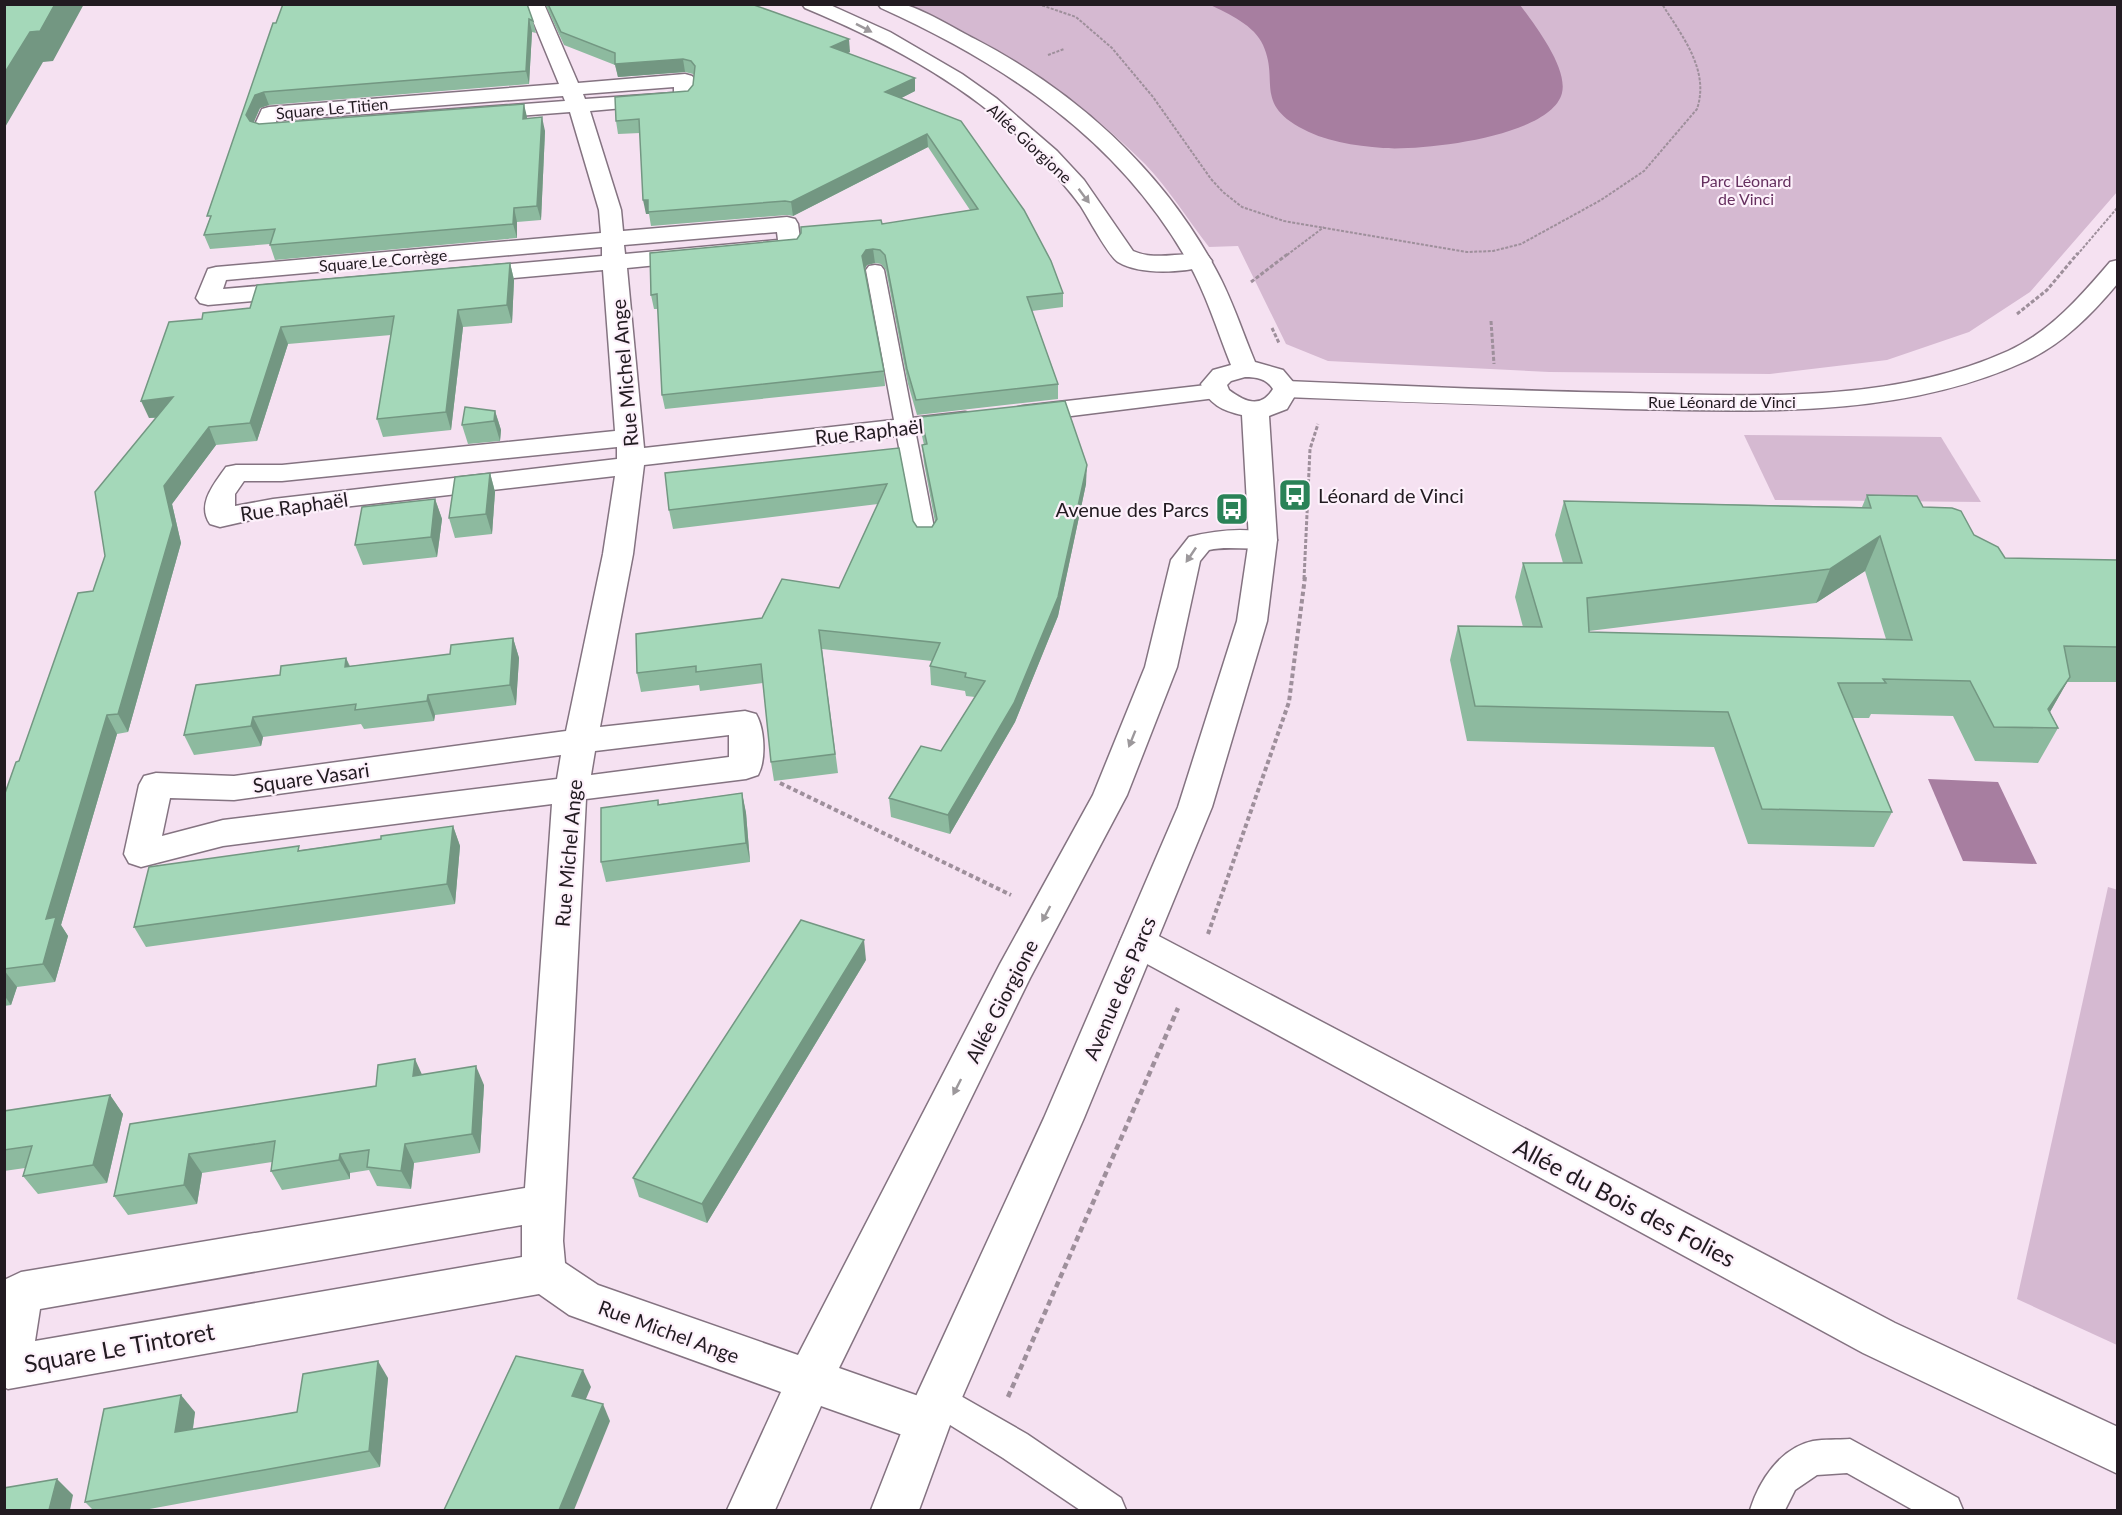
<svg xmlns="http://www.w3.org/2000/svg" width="2122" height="1515" font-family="Lato,sans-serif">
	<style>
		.green { fill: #d5b9d1 }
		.water { fill: #a77ea0 }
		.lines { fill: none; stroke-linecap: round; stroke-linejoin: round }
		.lane-casing { stroke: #847381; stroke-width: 3 }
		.street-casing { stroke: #847381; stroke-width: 3 }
		.secondary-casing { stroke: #847381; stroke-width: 3 }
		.path-far3 { stroke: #9e8f9b; stroke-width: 2; stroke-dasharray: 3 1.5; stroke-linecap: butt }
		.path-far2 { stroke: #9e8f9b; stroke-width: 3; stroke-dasharray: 4 2; stroke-linecap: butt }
		.path-far1 { stroke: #9e8f9b; stroke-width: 4; stroke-dasharray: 4.5 3; stroke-linecap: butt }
		.path { stroke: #9e8f9b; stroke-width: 4.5; stroke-dasharray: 6 4; stroke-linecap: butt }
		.lane { fill: #fff; fill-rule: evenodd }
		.street { fill: #fff; fill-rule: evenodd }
		.secondary { fill: #fff; fill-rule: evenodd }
		.wall { fill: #8dba9f; fill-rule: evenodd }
		.shaded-wall { fill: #739782 }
		.building { fill: #a4d8b9; stroke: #739782; stroke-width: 1.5; fill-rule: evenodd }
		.oneway { fill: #9c989b }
		.labels { text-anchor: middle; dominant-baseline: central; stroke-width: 4.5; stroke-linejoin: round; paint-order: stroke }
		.far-street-label { font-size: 16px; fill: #221b21; stroke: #fdf1fb }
		.far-park-label { font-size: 16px; fill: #65305f; stroke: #fdf1fb }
		.street-label { font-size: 20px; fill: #221b21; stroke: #fdf1fb }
		.poi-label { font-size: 20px; fill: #221b21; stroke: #fdf1fb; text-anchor: start }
		.near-street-label { font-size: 24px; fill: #221b21; stroke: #fdf1fb }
	</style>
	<rect width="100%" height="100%" fill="#f5e1f1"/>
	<g class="green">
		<path d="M908,5H2117V192L2030,292L1969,332L1887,360L1770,374L1549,372L1328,361L1286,344L1238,246L1209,247C1188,220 1169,189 1145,164C1077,96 995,42 908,5Z"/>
		<path d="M1744,435L1941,437L1981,502L1775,500Z"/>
		<path d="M2108,887L2118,890L2117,1345L2017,1299Z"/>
	</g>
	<g class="water">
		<path d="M1210,5H1520C1535,25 1568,68 1562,93C1551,137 1421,151 1383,148C1355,146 1323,141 1299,127C1255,102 1279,80 1263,45C1255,26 1228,13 1210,5Z"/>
		<path d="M1928,779L1998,782L2037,864L1963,861Z"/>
	</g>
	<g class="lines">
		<defs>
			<g id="lane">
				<path d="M875,265L881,266L884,270L936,538L933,543L926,544L919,543L916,538L866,270L869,266Z"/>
				<path d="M938,1383L1027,1434L1121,1498L1126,1510H1080L1003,1458L926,1410L921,1399L926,1388Z"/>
				<path d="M1850,1439L1958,1498L1963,1510H1913L1847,1473L1817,1475L1795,1490L1785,1510H1750C1759,1481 1780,1448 1813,1441C1824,1439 1838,1440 1850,1439Z"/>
			</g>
			<g id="street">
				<path d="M526,4H544L578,83L685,74L692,76L695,80L693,98L690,102L590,111L621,210L623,231L787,217L795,219L798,224L801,246L798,251L627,268L644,448L965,412L974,414L978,420L974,426L965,428L644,465L633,554L600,727L745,711L756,714C765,729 766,761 758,775L746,779L586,799L563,1241L565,1263L598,1285L798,1355L1000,964L1093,795L1145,667L1171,560L1189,537C1217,530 1245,527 1273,534L1277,540L1273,546C1252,552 1230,545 1209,550L1200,561L1177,667L1127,795L1030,978L839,1368L944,1405L951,1421L944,1437L928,1444L821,1406L775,1510H727L781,1392L569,1315L539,1294L8,1389L4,1387V1280L21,1272L525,1188L552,804L223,846L141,867L129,863L124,854L139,785L144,776L156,773L234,776L566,731L603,554L615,476L273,515L220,527L210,524C196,504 215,483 226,467L236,465H282L615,431L603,270L208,305L200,303L196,298L208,269L216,267L601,233L599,210L570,112L263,135L256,133L253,129L262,109L269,107L559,84ZM674,87V93L585,99L583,94ZM563,96L565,101L276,122L277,118ZM777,232L778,240L625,254L624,245ZM602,247V256L223,289L226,280ZM617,447V459L273,499L235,506V494L244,481H282ZM729,735V757L591,775L595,751ZM561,755L557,779L223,820L162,836L170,798L234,800ZM522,1225V1257L35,1341L40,1309Z"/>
				<path d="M802,4H828L890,32L962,74L996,98L1057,151L1084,180L1133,251C1157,262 1183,250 1208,256L1212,261L1208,266C1183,272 1142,276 1118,262C1109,257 1088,217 1080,205C1069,190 1057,177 1045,163C981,92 892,44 805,8Z"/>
				<path d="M2118,260V283C2092,314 2063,344 2026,361C1900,419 1760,411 1625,409C1512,406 1399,402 1286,397L1277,394L1273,389L1277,384L1286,381C1401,386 1515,391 1630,393C1756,396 1890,404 2008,351C2050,332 2081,296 2110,262Z"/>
				<path d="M1215,384L1224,387L1228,392L1224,397L1023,422L1014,420L1010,414L1014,408L1023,406Z"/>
				<path d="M1138,928L1151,932L1895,1323L2118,1427V1474L1863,1353L1125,952L1120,942L1125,932Z"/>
			</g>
			<path id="secondary" d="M878,4C886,4 894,4 901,4C920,7 957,30 975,39C1075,91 1163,170 1216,270C1232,299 1242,331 1255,362L1283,370L1299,389L1287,409L1269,416L1277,540L1267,621L1212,807L1084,1118L950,1425L919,1510H871L912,1405L1044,1118L1178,807L1237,621L1249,540L1242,415C1223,411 1208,404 1201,384L1213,370L1231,365C1217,330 1206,293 1187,260C1118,139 1005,64 881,8ZM1245,377C1257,377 1267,379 1273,389C1261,409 1245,402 1229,390L1227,385L1231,381Z"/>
		</defs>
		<use href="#lane" class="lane-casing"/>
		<use href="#street" class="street-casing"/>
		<use href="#secondary" class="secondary-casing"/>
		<g class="path-far3">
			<path d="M1038,4L1076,17L1112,48L1153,97L1211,179L1223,192L1242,207L1284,221L1467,252L1493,251L1521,244L1601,200L1644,171L1697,109C1710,70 1682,36 1662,4"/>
			<path d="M1048,55L1064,49"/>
			<path d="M1287,255L1324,227"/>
			<path d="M2077,255L2118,207"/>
		</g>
		<g class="path-far2">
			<path d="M1251,282L1289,253"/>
			<path d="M2017,314L2047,290L2078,253"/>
			<path d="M1491,321L1494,364"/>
			<path d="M1272,328L1279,343"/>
			<path d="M1304,579L1310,449L1318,424"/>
		</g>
		<g class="path-far1">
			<path d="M780,783L1011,895"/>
			<path d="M1208,934L1289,702L1305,577"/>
		</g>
		<path class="path" d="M1008,1397L1178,1008"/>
		<use href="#lane" class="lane"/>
		<use href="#street" class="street"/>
		<use href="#secondary" class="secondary"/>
	</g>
	<g class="wall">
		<path d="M527,4L533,21L536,33L532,32L529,84L269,105L260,108L254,122L259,124L527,118L545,131L541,220L517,222V238L275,260L270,245V244L210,249L204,235L276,23Z"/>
		<path d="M545,4H751L850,52L848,53L915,91L901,98L1063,293V307L1032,311L1058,384V399L917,415L908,384L886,270L881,264L875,263L867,265L865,269L884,371L885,386L665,409L662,395L658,309H654L651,295L797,239L970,210L928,147L793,216L787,215L651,226L649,214H646L640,133L618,134L616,121L688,91L693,85L694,75L693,74L685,72L618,77L615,65L564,45Z"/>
		<path d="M510,263L514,280L512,323L463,327L451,430L383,437L377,419L391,335L288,344L257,441L216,445L172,504L181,543L128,732L117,734L61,925L68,936L55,982L17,987L11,1005L4,1006V796L93,591L156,418H149L202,319L250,308Z"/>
		<path d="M495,411L501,430L500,441L468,444L462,425Z"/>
		<path d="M921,417L1086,484L1058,616L1015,722L950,834L891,817L889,798L941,751L975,697L966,696L965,691L931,685L930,666L932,661L822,649L838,773L774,781L771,762L763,683L700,691L699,685L641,692L637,673L762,618L839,588L878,504L673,529L669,510L899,448L913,521L917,527H932L935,522L924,463L922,445H924L922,436Z"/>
		<path d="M490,473L495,492L492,534L455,538L449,518Z"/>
		<path d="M1867,495L1923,507L1974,535L2005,558L2118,560V682H2067L2050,712L2058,728L2038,763L1975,761L1953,716L1871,714L1869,718H1852L1892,812L1874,847L1748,844L1714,747L1467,741L1450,660L1458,626L1523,627L1515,597L1523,563H1563L1555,535L1564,501L1862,507ZM1865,571L1886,639L1589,632V631L1816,603Z"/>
		<path d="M435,499L442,519L437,557L363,565L355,545Z"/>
		<path d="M513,638L519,658L516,705L435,715L434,721L364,729L361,724L263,737L261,746L194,755L184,735L280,675L346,658L350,666L450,654Z"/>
		<path d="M742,793L746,813L750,862L606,882L601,862L658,800L659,804Z"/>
		<path d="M453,826L460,846L455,904L146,947L134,927L301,850L381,839Z"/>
		<path d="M866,960L707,1223L639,1197L633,1178Z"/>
		<path d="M422,1074L484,1085L480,1153L414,1163L411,1189L377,1186L369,1170L350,1173V1179L282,1190L271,1171L272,1162L202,1173L197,1204L128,1215L114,1196L130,1124L376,1086Z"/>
		<path d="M110,1095L123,1114L107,1183L38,1194L23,1176L25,1168L4,1171V1111Z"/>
		<path d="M388,1378L380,1467L144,1510H93L85,1502L195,1412L193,1429L297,1412Z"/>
	</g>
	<g class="shaded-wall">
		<path d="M55,4H84L53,61L43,62L4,129V74L30,32Z"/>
		<path d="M529,19L532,32L529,84L526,71Z"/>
		<path d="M849,39L850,52L832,60L831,47Z"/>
		<path d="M683,59L685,72L618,77L615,64Z"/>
		<path d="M915,78V91L886,106L885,92Z"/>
		<path d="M264,92L269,105L260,108L251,128L246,115L255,95Z"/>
		<path d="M524,104L527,117L526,132L523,119Z"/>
		<path d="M542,117L545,131L541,220L537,206Z"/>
		<path d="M927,134L928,147L793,216L791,202Z"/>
		<path d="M643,200H648L649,214H646Z"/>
		<path d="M514,208L517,222V238L513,224Z"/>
		<path d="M873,249L875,263L867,265L864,270L862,256L866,250Z"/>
		<path d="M510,263L514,280L512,323L507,305Z"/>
		<path d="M458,310L463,327L451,430L446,412Z"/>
		<path d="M281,327L288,344L257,441L250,423Z"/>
		<path d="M173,397L180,415L149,418L141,401Z"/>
		<path d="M495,411L501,430L500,441L494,421Z"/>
		<path d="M209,427L216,445L172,504L181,543L128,732L118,714L164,486Z"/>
		<path d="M1087,465L1086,484L1058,616L1015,722L950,834L948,815Z"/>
		<path d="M490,473L495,492L492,534L486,514Z"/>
		<path d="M435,499L442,519L437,557L431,537Z"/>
		<path d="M1880,536L1865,571L1816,603L1830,569Z"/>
		<path d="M513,638L519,658L516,705L510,685Z"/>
		<path d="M346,658L354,678L345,667Z"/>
		<path d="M2070,677L2050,712L2048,709Z"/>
		<path d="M428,695L435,715L434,721L427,701Z"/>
		<path d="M107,715L117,734L61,925L68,936L55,982L43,964L46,919Z"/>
		<path d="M253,717L263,737L261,746L251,726Z"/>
		<path d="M742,793L746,813L750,862L746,843Z"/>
		<path d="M453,826L460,846L455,904L447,884Z"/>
		<path d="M864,940L866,960L707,1223L702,1204Z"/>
		<path d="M4,970L17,987L11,1005L4,995Z"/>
		<path d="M415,1059L424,1079L413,1076Z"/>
		<path d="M476,1066L484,1085L480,1153L472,1134Z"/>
		<path d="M110,1095L123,1114L107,1183L93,1165Z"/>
		<path d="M405,1144L414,1163L411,1189L401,1171Z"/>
		<path d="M189,1154L202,1173L197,1204L184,1185Z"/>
		<path d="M340,1154L350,1173V1179L339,1160Z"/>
		<path d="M378,1361L388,1378L380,1467L369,1451Z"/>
		<path d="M583,1370L591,1387L580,1413L572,1396Z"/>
		<path d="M181,1395L195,1412L190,1448L175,1432Z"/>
		<path d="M603,1404L610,1421L574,1510H559Z"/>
		<path d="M57,1479L73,1495L70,1510H49Z"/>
	</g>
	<g class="building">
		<path d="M4,4H55L40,31L30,32L4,74Z"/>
		<path d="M283,4H527L533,21L529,19L526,71L264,92L255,95L246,115L250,121L259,124L524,104L523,119L542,117L537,206L514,208L513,224L270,245L275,229L204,235L211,216H207L273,23H276Z"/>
		<path d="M548,4H751L771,11L849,39L831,47L915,78L885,92L961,121L1024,210L1051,261L1063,293L1027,297L1058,384L916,400L907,369L885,255L880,250L873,249L866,250L862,256L884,371L662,395L657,294L651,295L650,253L797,239L801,233V227L881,220L882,224L978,209L927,134L791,202L785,201L648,212V200H643L639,119L616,121L615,97L688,91L693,85L695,66L691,61L683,59L615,64V53L561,32Z"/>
		<path d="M510,263L507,305L458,310L446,412L377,419L394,316L281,327L250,423L209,427L164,486L173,525L118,714L107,715L46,919L56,917L43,964L4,969V796L16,762L19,761L78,593L93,591L105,556L95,492L173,397L141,401L169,322L202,319L203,313L250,308L257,285Z"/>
		<path d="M1065,401L1087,465L1058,597L1014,703L948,815L889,798L921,746L941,751L985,681L965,677L966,673L930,666L940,643L819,630L835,754L771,762L761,664L696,672V666L637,673L636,634L762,618L782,579L839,588L887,484L669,510L665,473L899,448L913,521L917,527H932L937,519L922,445L927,444L921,417Z"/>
		<path d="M465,407L495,411L494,421L462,425Z"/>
		<path d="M490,473L486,514L449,518L455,477Z"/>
		<path d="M1867,495L1917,496L1923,507L1952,508L1961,511L1974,535L1998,547L2005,558L2118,560V647L2064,646L2070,677L2048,709L2058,728L1994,727L1970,681L1883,679L1886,683H1838L1892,812L1762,809L1728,712L1475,706L1458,626L1542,627L1523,563H1582L1564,501L1871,508ZM1880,536L1912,640L1589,632L1587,598L1830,569Z"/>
		<path d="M435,499L431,537L355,545L362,507Z"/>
		<path d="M513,638L510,685L428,695L427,701L355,710L356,704L253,717L251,726L184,735L196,685L280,675L281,666L346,658L345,667L450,654L451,645Z"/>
		<path d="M742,793L746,843L601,862V808L658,800V805Z"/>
		<path d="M453,826L447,884L134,927L149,867L299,846L298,851L381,839V836Z"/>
		<path d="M801,920L864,940L702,1204L633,1178Z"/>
		<path d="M415,1059L413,1076L476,1066L472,1134L405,1144L401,1171L367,1167L369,1150L340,1154L339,1160L271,1171L275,1141L189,1154L184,1185L114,1196L130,1124L376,1086L378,1065Z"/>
		<path d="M110,1095L93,1165L23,1176L32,1146L4,1150V1111Z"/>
		<path d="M516,1356L583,1370L572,1396L603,1404L559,1510H444Z"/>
		<path d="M378,1361L369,1451L85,1502L104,1409L181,1395L175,1432L268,1417L297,1412L303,1374Z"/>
		<path d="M57,1479L49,1510H4V1488Z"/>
	</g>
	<defs><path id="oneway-solid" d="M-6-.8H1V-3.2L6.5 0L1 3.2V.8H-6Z" transform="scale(1.5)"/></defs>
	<g class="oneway">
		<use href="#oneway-solid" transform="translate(864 28) rotate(27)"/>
		<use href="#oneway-solid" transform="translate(1084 196) rotate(53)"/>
		<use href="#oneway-solid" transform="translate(1191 555) rotate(124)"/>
		<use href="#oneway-solid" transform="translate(1132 739) rotate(112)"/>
		<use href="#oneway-solid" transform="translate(1046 914) rotate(118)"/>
		<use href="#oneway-solid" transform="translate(957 1087) rotate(117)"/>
	</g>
	<defs>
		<symbol id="bus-square" viewBox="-11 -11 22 22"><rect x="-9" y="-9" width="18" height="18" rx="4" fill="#2a8257" stroke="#fdf1fb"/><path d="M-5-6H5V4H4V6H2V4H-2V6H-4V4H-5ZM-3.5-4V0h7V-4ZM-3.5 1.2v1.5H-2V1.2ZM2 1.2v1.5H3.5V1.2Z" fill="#fff"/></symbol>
	</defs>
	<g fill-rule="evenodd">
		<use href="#bus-square" x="1276" y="476" width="38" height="38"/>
		<use href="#bus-square" x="1213" y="490" width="38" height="38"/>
	</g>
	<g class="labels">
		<g class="far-street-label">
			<text transform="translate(332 108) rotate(-5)">Square Le Titien</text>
			<text transform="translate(1030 143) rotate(43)">Allée Giorgione</text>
			<text transform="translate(383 260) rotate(-5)">Square Le Corrège</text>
			<text x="1722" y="401">Rue Léonard de Vinci</text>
		</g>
		<g class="far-park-label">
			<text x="1746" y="180">Parc Léonard<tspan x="1746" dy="18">de Vinci</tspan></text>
		</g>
		<g class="street-label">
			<text transform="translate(624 373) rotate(-95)">Rue Michel Ange</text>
			<text transform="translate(869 431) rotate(-6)">Rue Raphaël</text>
			<text transform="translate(294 506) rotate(-8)">Rue Raphaël</text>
			<text transform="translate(311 777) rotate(-8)">Square Vasari</text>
			<text transform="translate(568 853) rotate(-85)">Rue Michel Ange</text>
			<text transform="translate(1119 988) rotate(-67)">Avenue des Parcs</text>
			<text transform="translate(1001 1001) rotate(-63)">Allée Giorgione</text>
			<text transform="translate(669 1331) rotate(20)">Rue Michel Ange</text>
		</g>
		<g class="poi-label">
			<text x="1318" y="495">Léonard de Vinci</text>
			<text x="1209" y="509" text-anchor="end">Avenue des Parcs</text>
		</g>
		<g class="near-street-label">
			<text transform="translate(1625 1202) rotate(28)">Allée du Bois des Folies</text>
			<text transform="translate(119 1347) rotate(-10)">Square Le Tintoret</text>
		</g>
	</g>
	<rect width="2122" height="1515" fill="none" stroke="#221b21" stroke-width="12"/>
</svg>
